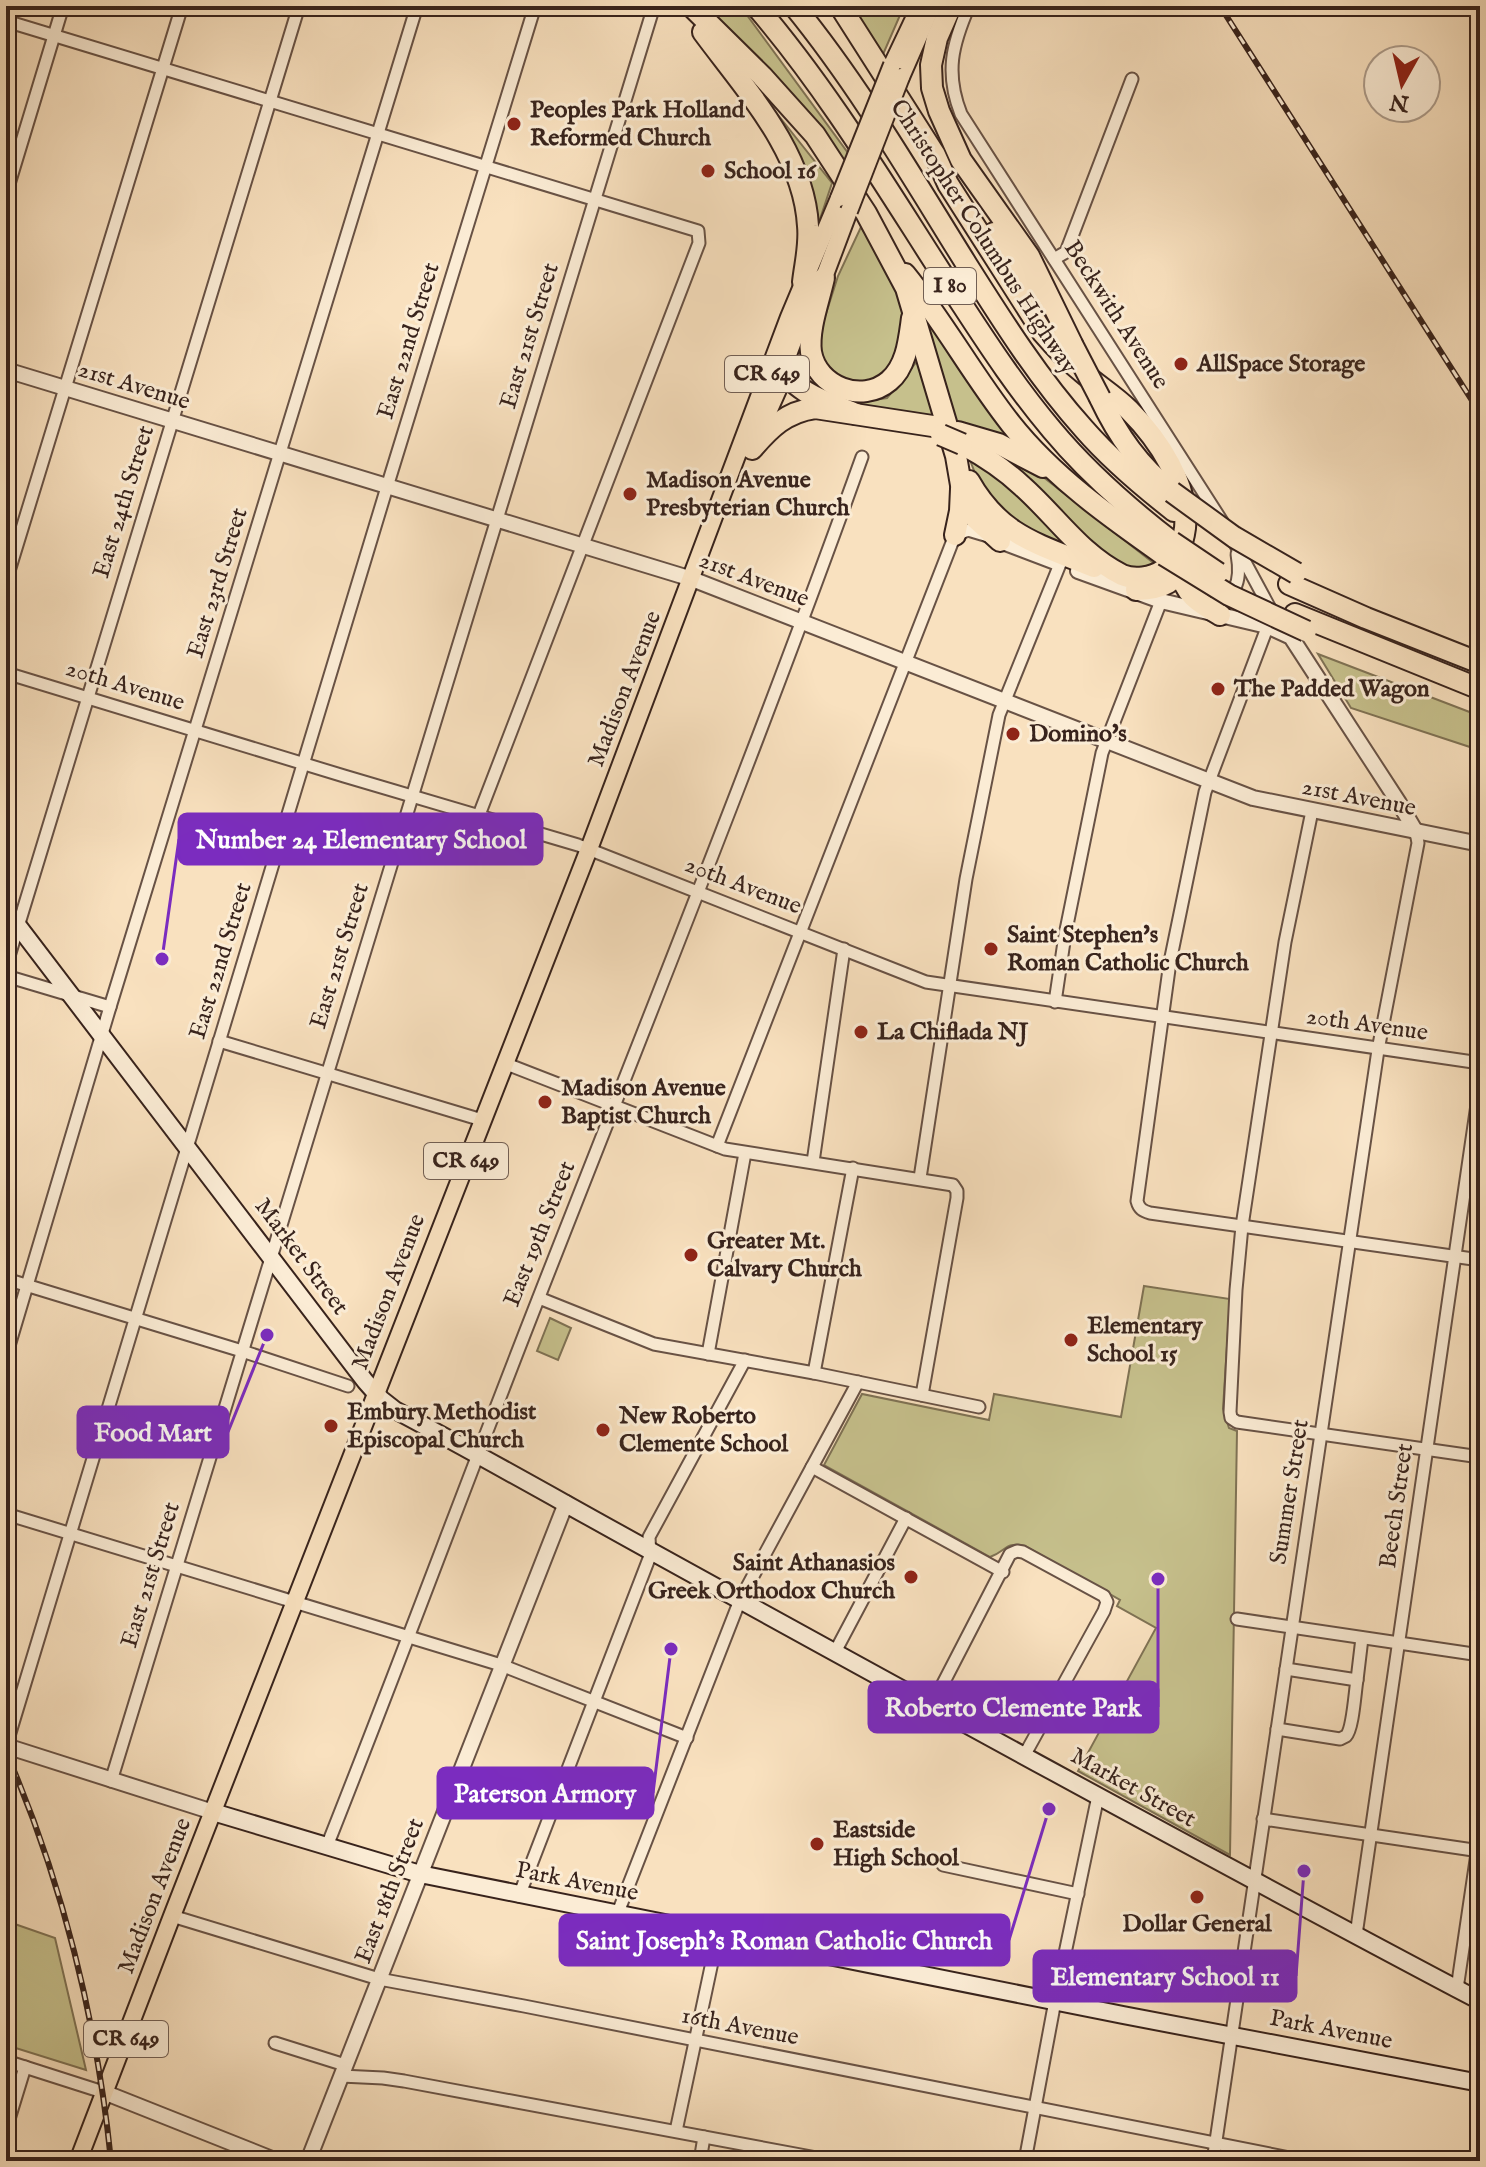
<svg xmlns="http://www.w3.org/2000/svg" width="1486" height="2167" font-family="'IM FELL English',serif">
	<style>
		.green { fill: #c6c08c; stroke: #7f7254; stroke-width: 2 }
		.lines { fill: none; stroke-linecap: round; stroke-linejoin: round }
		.minor-casing { stroke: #685245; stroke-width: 15 }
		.tertiary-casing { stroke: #685245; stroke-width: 18 }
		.secondary-casing { stroke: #38231c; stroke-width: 20 }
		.primary-casing { stroke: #38231c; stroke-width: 20 }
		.motorway-casing { stroke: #38231c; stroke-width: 24 }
		.minor { stroke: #fbecd5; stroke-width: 11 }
		.tertiary { stroke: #fbecd5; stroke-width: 14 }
		.secondary { stroke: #fbecd5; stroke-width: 16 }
		.primary { stroke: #f9e1bf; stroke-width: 16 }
		.motorway { stroke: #f9e1bf; stroke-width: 20 }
		.rail-casing { stroke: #38231c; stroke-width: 6 }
		.rail { stroke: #fbecd5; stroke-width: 3; stroke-dasharray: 9; stroke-linecap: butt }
		.primary-bridge-casing { stroke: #38231c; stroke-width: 20; stroke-linecap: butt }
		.motorway-bridge-casing { stroke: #38231c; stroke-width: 24; stroke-linecap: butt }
		.primary-bridge { stroke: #f9e1bf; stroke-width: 16 }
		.motorway-bridge { stroke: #f9e1bf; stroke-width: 20 }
		.poi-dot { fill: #8f2418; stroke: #fbecd5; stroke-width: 3 }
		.labels { text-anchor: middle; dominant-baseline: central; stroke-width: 6; stroke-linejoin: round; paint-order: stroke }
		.shield { fill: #fbecd5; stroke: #725f54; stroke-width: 2 }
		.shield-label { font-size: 22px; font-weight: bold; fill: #38231c }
		.poi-label { font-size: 24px; font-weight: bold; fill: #38231c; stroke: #fbecd5; text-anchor: start }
		.street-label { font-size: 24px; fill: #38231c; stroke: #fbecd5 }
		.leader { fill: none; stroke: #7b2cbf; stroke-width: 3 }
		.callout-dot { fill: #7b2cbf; stroke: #fbecd5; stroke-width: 3 }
		.callout { fill: #7b2cbf; stroke: #7b2cbf; stroke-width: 3 }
		.callout-label { font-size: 26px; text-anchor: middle; font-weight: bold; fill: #fff }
	</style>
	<rect width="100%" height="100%" fill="#f9e1bf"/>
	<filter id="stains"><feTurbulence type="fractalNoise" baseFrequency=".0025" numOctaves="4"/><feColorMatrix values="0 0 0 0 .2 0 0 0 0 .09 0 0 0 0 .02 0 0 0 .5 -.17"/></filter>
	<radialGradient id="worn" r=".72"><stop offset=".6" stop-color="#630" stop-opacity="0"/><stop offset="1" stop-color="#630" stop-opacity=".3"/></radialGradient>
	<g class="green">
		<path d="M697,6L741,7L848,153L842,167Z"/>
		<path d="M850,6H904L881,59Z"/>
		<path d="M774,110L832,183L817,228L774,117Z"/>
		<path d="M861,227C882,259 912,295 905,337C903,350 893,365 887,378L854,388L826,376L817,342L838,276Z"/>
		<path d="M925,316L1023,452L957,427Z"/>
		<path d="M918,360L937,420L855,409L853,403L887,398Z"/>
		<path d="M968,455L1010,487L1082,558L1045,543L985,499Z"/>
		<path d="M992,456L1038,473L1160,568L1128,574Z"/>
		<path d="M1318,654L1480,716V740L1473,748L1351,708Z"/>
		<path d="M1144,1286L1230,1299L1223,1409L1229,1428L1237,1431L1230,1855L1078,1771L1156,1628L1117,1606L1120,1600L1025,1546C1005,1541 1007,1551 990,1557L824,1465L862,1394L989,1420L994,1394L1121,1417Z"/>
		<path d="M550,1318L571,1328L558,1360L537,1351Z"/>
		<path d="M9,1922L55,1938L86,2070L6,2045V1932Z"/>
	</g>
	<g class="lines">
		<defs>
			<g id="minor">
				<path d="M969,6C952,45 945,73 961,114L1223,523"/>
				<path d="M6,21L698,231L699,243L479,815"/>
				<path d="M6,194L63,6"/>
				<path d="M1054,259L1066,252L1132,79"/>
				<path d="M1232,538L1273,614"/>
				<path d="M6,581L182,6"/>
				<path d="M1206,605C1236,599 1242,583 1237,554"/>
				<path d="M1270,620L1205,792L1170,962L1137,1201C1139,1209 1143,1211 1150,1213L1480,1260"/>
				<path d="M6,673L344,776L578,845L926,982L1480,1063"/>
				<path d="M1312,811L1285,942L1242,1226L1236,1290L1230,1412L1231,1418L1237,1422L1480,1457"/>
				<path d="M6,966L299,6"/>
				<path d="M6,976L110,1007"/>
				<path d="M1055,1002L1065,935L1102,753L1161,601"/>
				<path d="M219,1041L482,1120"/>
				<path d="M504,1063L725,1149L953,1185L957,1191V1198L922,1395"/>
				<path d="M717,1146L955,535L968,530L988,536"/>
				<path d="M813,1162L844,949"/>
				<path d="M920,1178L966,879L999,715L1060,564"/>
				<path d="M6,1279L242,1351L348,1386"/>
				<path d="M539,1298L654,1344L814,1373L979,1407"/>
				<path d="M708,1354L745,1153"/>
				<path d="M6,1356L110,1007L417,6"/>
				<path d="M814,1373L853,1168"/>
				<path d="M812,1467L1003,1572"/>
				<path d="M6,1514L501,1665L687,1738"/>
				<path d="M1237,1619L1480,1655"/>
				<path d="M835,1652L906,1518"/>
				<path d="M1357,1680L1362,1638"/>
				<path d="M932,1705L1010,1554L1017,1551L1023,1552L1104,1596L1107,1602L1104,1611L1024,1756"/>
				<path d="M1277,1729L1340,1739C1342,1738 1344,1737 1346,1736C1353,1729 1355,1691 1357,1680L1286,1669"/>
				<path d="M6,1746L387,487L535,6"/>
				<path d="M111,1781L654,6"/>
				<path d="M1263,1819L1480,1851"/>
				<path d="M327,1846C399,1665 466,1483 537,1302C647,1021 760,741 862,457"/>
				<path d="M943,1865L1078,1894"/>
				<path d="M519,1896L650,1556L649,1537L745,1360"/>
				<path d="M617,1915L740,1600L858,1382"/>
				<path d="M172,1916L379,1979L524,2006L1305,2161"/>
				<path d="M1356,1935L1480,1084"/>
				<path d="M1457,1989L1480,1833"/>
				<path d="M275,2043L345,2065"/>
				<path d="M6,2061L106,2093"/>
				<path d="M341,2076L383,2078L404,2081L833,2161"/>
				<path d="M6,2129L25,2067"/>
				<path d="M676,2131L718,1934"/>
				<path d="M700,2161L704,2137"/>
				<path d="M1025,2161L1055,2001L1098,1796"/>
				<path d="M1213,2161L1378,1050L1418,843L1416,832"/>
			</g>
			<g id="tertiary">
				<path d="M6,370L692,579L1253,798L1480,844"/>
				<path d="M1000,541L1058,563"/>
				<path d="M1078,571L1161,601L1267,626L1291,637L1399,803L1416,832"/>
				<path d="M6,1746L213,1812"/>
				<path d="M106,2093L277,2161"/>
				<path d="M308,2161L566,1503"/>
			</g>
			<g id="secondary">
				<path d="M6,910L365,1381L381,1399L395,1410C487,1459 576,1510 667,1560C937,1709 1207,1857 1480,2001"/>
				<path d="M213,1812L420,1874L1123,2015L1480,2083"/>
			</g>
			<g id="primary">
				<path d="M892,65L920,6"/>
				<path d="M901,77L932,6"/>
				<path d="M820,288L849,211"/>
				<path d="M756,439L789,365"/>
				<path d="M78,2161L172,1916L589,849L789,317L839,198"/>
			</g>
			<g id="motorway">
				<path d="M691,6L762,76L815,135L866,213L906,288L956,456L961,485L968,505L976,519L1000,541"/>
				<path d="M756,6C835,98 897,206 963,306C991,349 1019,391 1052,430C1087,472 1128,508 1172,542"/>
				<path d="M794,6C860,87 912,177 967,265C1003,322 1039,379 1084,429C1111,460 1142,486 1174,511"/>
				<path d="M840,6L935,155L948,184L1043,333C1055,347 1067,360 1082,372C1097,385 1115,396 1129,410C1159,440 1189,485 1185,528C1183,544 1176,562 1163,570C1152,578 1134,580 1122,575C1080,554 1056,516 1022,486C1004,469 984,456 962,444"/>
				<path d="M951,6L937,38L931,65L932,88L939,111L961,160L1029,256L1072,344"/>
				<path d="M703,32C745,89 804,152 808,226C810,245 805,264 803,282"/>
				<path d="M994,233L1040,298"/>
				<path d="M905,274C944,322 973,376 1011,424C1053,477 1110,517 1164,555"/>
				<path d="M824,278C819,301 808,329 811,352C817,387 862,404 889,381C907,366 909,339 912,318"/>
				<path d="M813,282L782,365C792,393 831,403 856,414"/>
				<path d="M1100,398C1118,436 1139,466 1172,492"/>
				<path d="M958,432L999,444L1043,467"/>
				<path d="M752,449C770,428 786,412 815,408L939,427"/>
				<path d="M969,481C1000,536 1038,544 1094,567"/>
				<path d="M955,535L960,511L961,489"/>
				<path d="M1181,571C1183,594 1201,604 1220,615"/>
				<path d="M1289,584L1366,618L1480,663"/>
				<path d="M1136,590C1164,589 1176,583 1188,557"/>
				<path d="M1295,614L1480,689"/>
			</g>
		</defs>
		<use href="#minor" class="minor-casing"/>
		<use href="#tertiary" class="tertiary-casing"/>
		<use href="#secondary" class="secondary-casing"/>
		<use href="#primary" class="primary-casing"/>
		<use href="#motorway" class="motorway-casing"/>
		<use href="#minor" class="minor"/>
		<use href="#tertiary" class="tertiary"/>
		<use href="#secondary" class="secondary"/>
		<use href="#primary" class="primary"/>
		<use href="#motorway" class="motorway"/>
		<defs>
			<g id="rail">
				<path d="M1220,6L1480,413"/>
				<path d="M6,1752C62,1880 97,2021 111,2161"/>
			</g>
		</defs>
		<use href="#rail" class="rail-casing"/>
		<use href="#rail" class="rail"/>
		<defs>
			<g id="primary-bridge">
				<path d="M839,198L892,65"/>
				<path d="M849,211L901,77"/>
			</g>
			<g id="motorway-bridge">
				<path d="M1072,344L1100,398"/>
				<path d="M941,435L962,444"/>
				<path d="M1172,492L1234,537L1296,573"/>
				<path d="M1172,542L1218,573"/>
				<path d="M1164,555L1229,595L1306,631"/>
			</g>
		</defs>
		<use href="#primary-bridge" class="primary-bridge-casing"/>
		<use href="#motorway-bridge" class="motorway-bridge-casing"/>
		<use href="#primary-bridge" class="primary-bridge"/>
		<use href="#motorway-bridge" class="motorway-bridge"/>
	</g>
	<g class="poi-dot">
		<circle cx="514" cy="124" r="8"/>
		<circle cx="708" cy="171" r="8"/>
		<circle cx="1181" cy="364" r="8"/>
		<circle cx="630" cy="494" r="8"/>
		<circle cx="1218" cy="689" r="8"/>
		<circle cx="1013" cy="734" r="8"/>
		<circle cx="991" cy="949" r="8"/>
		<circle cx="861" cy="1032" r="8"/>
		<circle cx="545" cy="1102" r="8"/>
		<circle cx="691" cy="1255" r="8"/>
		<circle cx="1071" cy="1340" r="8"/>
		<circle cx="331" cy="1426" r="8"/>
		<circle cx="603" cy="1430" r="8"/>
		<circle cx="911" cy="1577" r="8"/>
		<circle cx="817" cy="1844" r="8"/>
		<circle cx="1197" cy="1897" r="8"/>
	</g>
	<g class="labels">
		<g class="shield">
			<rect x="924" y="268" width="52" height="36" rx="6"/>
			<rect x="725" y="356" width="84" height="36" rx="6"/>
			<rect x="424" y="1143" width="84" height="36" rx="6"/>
			<rect x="84" y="2021" width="84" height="36" rx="6"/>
		</g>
		<g class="shield-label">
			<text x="950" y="286">I 80</text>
			<text x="767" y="374">CR 649</text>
			<text x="466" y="1161">CR 649</text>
			<text x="126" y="2039">CR 649</text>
		</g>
		<g class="poi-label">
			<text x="530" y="110">Peoples Park Holland<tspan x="530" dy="28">Reformed Church</tspan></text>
			<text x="724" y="171">School 16</text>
			<text x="1197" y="364">AllSpace Storage</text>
			<text x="646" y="480">Madison Avenue<tspan x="646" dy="28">Presbyterian Church</tspan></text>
			<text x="1234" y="689">The Padded Wagon</text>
			<text x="1029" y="734">Domino's</text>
			<text x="1007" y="935">Saint Stephen's<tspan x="1007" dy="28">Roman Catholic Church</tspan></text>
			<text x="877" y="1032">La Chiflada NJ</text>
			<text x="561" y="1088">Madison Avenue<tspan x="561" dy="28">Baptist Church</tspan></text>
			<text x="707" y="1241">Greater Mt.<tspan x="707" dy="28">Calvary Church</tspan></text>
			<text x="1087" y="1326">Elementary<tspan x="1087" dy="28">School 15</tspan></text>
			<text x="347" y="1412">Embury Methodist<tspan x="347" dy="28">Episcopal Church</tspan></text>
			<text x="619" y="1416">New Roberto<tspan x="619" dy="28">Clemente School</tspan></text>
			<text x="895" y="1563" text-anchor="end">Saint Athanasios<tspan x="895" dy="28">Greek Orthodox Church</tspan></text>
			<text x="833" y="1830">Eastside<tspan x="833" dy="28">High School</tspan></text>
			<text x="1197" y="1924" text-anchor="middle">Dollar General</text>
		</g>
		<g class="street-label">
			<text transform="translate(983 237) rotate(57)">Christopher Columbus Highway</text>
			<text transform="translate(1116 315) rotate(57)">Beckwith Avenue</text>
			<text transform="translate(530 336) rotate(-73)">East 21st Street</text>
			<text transform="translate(409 341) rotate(-73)">East 22nd Street</text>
			<text transform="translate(134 386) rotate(17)">21st Avenue</text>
			<text transform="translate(124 502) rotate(-73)">East 24th Street</text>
			<text transform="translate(754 580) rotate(21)">21st Avenue</text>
			<text transform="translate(218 583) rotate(-73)">East 23rd Street</text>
			<text transform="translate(125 686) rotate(17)">20th Avenue</text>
			<text transform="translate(625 689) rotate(-69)">Madison Avenue</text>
			<text transform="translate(1359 798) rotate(11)">21st Avenue</text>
			<text transform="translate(743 886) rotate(21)">20th Avenue</text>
			<text transform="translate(340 956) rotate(-73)">East 21st Street</text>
			<text transform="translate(221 961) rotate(-73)">East 22nd Street</text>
			<text transform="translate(1367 1025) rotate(8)">20th Avenue</text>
			<text transform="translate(540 1234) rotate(-68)">East 19th Street</text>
			<text transform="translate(301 1257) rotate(53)">Market Street</text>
			<text transform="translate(389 1292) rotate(-69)">Madison Avenue</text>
			<text transform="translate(1290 1492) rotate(-81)">Summer Street</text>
			<text transform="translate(1397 1506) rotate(-82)">Beech Street</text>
			<text transform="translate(151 1575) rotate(-73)">East 21st Street</text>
			<text transform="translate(1133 1788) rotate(29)">Market Street</text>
			<text transform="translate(577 1882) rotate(11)">Park Avenue</text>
			<text transform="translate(390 1891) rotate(-69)">East 18th Street</text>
			<text transform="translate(155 1896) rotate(-69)">Madison Avenue</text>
			<text transform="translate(740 2027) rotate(11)">16th Avenue</text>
			<text transform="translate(1331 2030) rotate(11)">Park Avenue</text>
		</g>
	</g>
	<path class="leader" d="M162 959L179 839M267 1335L228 1432M1158 1579L1158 1707M671 1649L653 1793M1049 1809L1009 1940M1304 1871L1296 1976"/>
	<g class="callout-dot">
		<circle cx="162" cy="959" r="8"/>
		<circle cx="267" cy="1335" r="8"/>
		<circle cx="1158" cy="1579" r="8"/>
		<circle cx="671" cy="1649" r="8"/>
		<circle cx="1049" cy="1809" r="8"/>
		<circle cx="1304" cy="1871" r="8"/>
	</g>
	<g class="callout">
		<rect x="179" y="814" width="363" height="50" rx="8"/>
		<rect x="78" y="1407" width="150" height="50" rx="8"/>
		<rect x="869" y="1682" width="289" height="50" rx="8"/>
		<rect x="438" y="1768" width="215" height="50" rx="8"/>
		<rect x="560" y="1915" width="449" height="50" rx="8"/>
		<rect x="1034" y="1951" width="262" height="50" rx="8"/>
	</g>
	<g class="callout-label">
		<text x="361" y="848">Number 24 Elementary School</text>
		<text x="153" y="1441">Food Mart</text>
		<text x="1013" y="1716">Roberto Clemente Park</text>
		<text x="545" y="1802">Paterson Armory</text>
		<text x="784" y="1949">Saint Joseph's Roman Catholic Church</text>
		<text x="1165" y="1985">Elementary School 11</text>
	</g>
	<rect width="1486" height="2167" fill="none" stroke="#f9e1bf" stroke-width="32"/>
	<rect x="8" y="8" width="1470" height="2151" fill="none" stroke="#38231c" stroke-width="4"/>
	<rect x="16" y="16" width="1454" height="2135" fill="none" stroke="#38231c" stroke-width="2"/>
	<g transform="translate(1402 84) rotate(188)"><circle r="38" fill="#fbecd5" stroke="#ad9c8b" stroke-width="2"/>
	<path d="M0-6L14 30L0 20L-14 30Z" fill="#8f2418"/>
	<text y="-12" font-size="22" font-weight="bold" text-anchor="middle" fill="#38231c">N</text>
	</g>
	<rect width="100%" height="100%" filter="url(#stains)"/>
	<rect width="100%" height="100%" fill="url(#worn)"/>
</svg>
